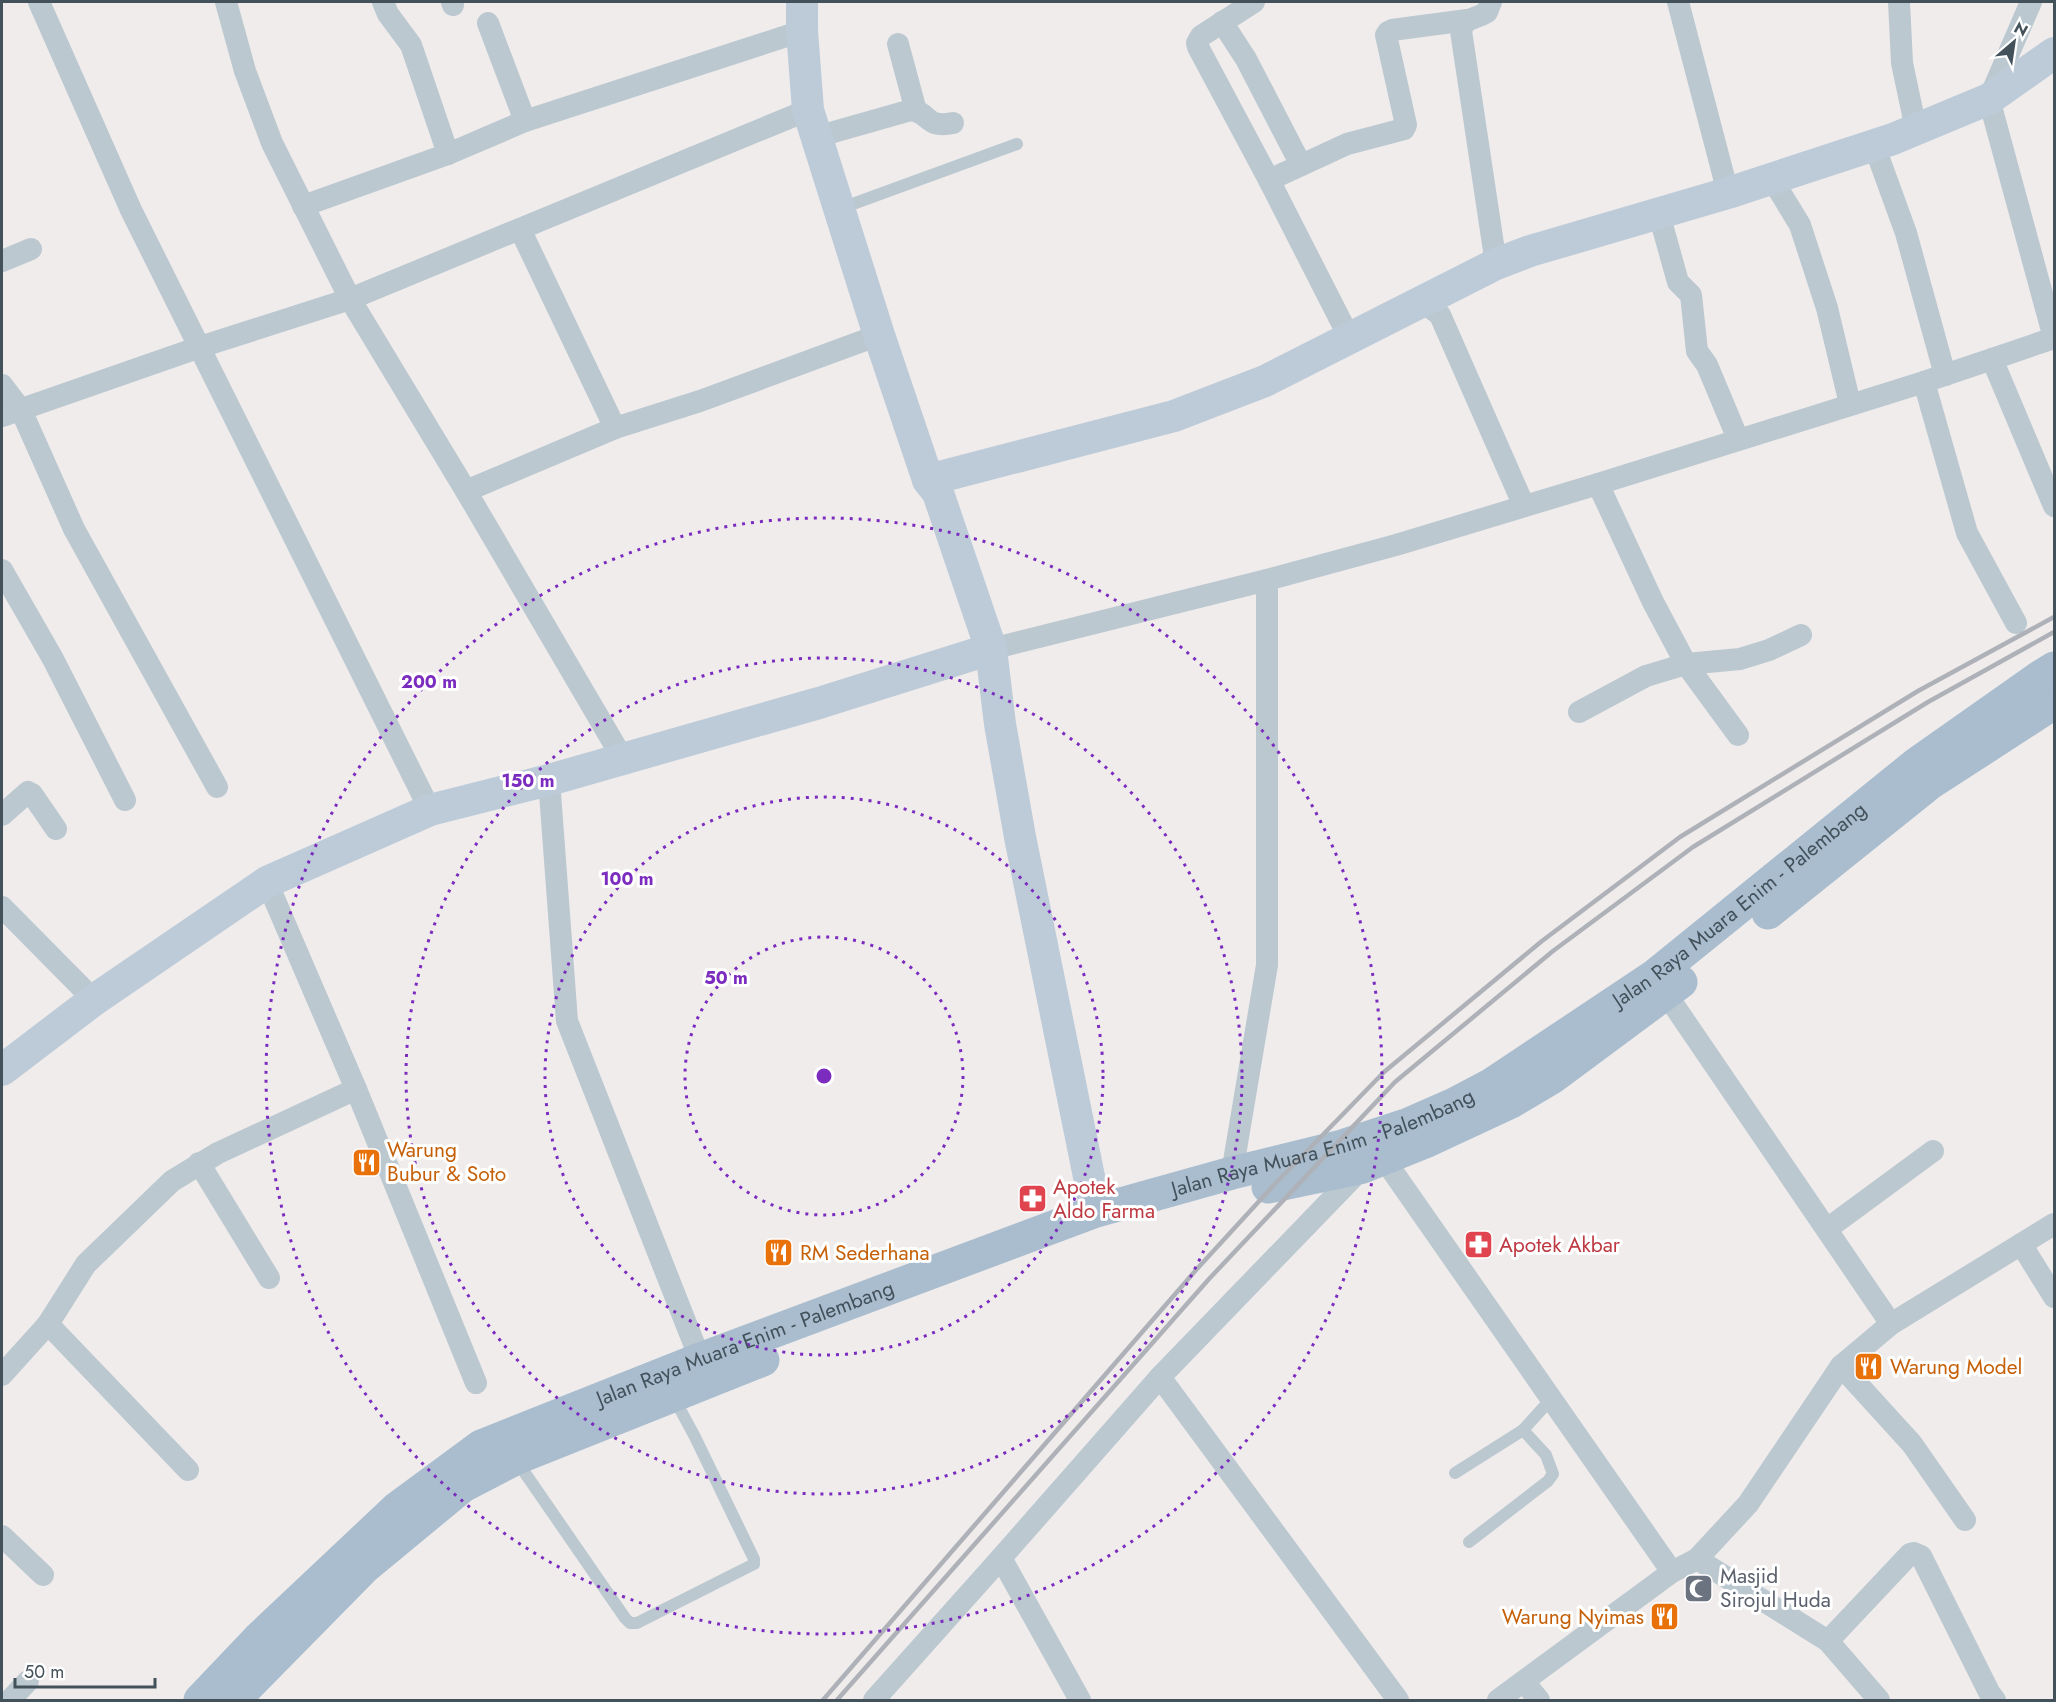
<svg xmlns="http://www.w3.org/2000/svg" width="2056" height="1702" font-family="Jost,sans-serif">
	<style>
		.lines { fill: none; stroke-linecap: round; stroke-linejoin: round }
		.lane { stroke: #bbc8d0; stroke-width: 12 }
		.street { stroke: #bbc8d0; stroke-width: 22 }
		.secondary { stroke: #bdcbd8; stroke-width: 32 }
		.primary { stroke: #a9bdce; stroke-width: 33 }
		.rail { stroke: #aeb2b8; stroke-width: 4.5 }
		.ring { fill: none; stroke: #7b2cbf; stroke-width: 3; stroke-dasharray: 3 6 }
		.labels { text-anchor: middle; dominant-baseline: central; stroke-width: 6; stroke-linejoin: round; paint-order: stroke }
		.street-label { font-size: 21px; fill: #43515b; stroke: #fff }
		.food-label { font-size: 21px; fill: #c56008; stroke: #fff; text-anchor: start }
		.health-label { font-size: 21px; fill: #be3a42; stroke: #fff; text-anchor: start }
		.worship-label { font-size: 21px; fill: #5b616d; stroke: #fff; text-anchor: start }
		.centre { fill: #7b2cbf; stroke: #fff; stroke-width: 3 }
		.ring-label { font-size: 18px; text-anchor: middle; font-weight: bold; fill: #7b2cbf; stroke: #fff; stroke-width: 6; stroke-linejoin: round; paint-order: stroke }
	</style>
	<rect width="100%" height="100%" fill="#f0ecec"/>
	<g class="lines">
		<g class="lane">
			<path d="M839,209L1017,144"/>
			<path d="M516,1460L625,1618L630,1623H637L754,1564V1559L695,1437L674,1398"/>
			<path d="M1455,1473L1523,1430"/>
			<path d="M1469,1542L1548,1481L1553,1474L1546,1455L1523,1430L1551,1399"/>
		</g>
		<g class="street">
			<path d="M39,2L131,210L430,810"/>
			<path d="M226,2L245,71L272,143L350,299L466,491L623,759"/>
			<path d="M383,2L388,14L411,45L448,154"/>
			<path d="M452,2L453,5"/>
			<path d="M1254,2L1201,36L1197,43L1198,47L1268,178L1350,339"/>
			<path d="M1491,2L1487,12C1477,19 1464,17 1461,31L1496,264"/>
			<path d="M1678,2L1728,193"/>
			<path d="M1899,2L1902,63L1916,129"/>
			<path d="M2031,2L1989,99L2054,338"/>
			<path d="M1222,22L1246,59L1301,165"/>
			<path d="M488,23L525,121"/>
			<path d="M898,44L916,111"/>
			<path d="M816,137L911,110C930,112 925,129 953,123"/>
			<path d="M1874,145L1906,233L1945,375"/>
			<path d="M1772,179L1800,225L1827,308L1850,404"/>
			<path d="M1269,180L1347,144L1404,129L1406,125L1386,35L1388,32L1392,30L1467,20"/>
			<path d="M303,206L448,154L525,121L802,31"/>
			<path d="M1659,214L1678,282L1691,295L1697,351L1707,365L1738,439"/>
			<path d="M520,229L615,428"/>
			<path d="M2,261L31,249"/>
			<path d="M1423,302L1440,315L1524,506"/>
			<path d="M1992,359L2054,506"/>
			<path d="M1924,382L1967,533L2016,623"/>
			<path d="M2,385L21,410L74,529L217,787"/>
			<path d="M2,416L200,347L350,299L808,110"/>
			<path d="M1598,484L1653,602L1686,664L1738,735"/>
			<path d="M466,491L615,428L700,401L879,335"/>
			<path d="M2,570L53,659L125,800"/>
			<path d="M991,649L1267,580L1396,545L1598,484L1924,382L2054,338"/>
			<path d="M1579,712L1646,676L1686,664L1740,659L1769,650L1801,635"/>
			<path d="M549,780L567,1021L700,1359"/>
			<path d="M2,815L28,792L32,794L56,829"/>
			<path d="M267,882L356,1089L476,1383"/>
			<path d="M2,907L94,1000"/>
			<path d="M1658,982L1891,1324"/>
			<path d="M1384,1159L1672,1572"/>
			<path d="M199,1163L269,1278"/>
			<path d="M1232,1173L1267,965V580"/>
			<path d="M1827,1229L1933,1151"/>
			<path d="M2021,1244L2054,1297"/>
			<path d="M48,1324L188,1470"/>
			<path d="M1841,1366L1912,1444L1965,1520"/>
			<path d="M2,1375L48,1324L86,1264L172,1181L218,1153L356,1089"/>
			<path d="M1160,1377L1398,1700"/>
			<path d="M2,1536L43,1575"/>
			<path d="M1697,1559L1828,1641L1879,1700"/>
			<path d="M1828,1641L1910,1554L1914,1553L1921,1556L1989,1692L1995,1700"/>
			<path d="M1524,1682L1539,1700"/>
			<path d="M10,1700L28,1681"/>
			<path d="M874,1700L1001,1558"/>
			<path d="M1080,1700L1001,1558L1160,1377L1363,1167"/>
			<path d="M1498,1700L1672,1572L1697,1559L1748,1504L1841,1366L1891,1324L2054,1224"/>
		</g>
		<g class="secondary">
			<path d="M802,2V31L808,110L879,335L928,480L938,493L991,649L1000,724L1020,837L1096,1211"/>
			<path d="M928,480L1174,416L1265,381L1496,264L1530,251L1728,193L1893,139L1989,99L2054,53"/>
			<path d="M2,1070L94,1000L267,882L430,810L549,780L819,703L991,649"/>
		</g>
		<g class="primary">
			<path d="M1768,913L1929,784L2054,703"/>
			<path d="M1268,1187L1363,1167L1425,1142L1511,1102L1553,1077L1681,982"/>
			<path id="s1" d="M200,1700L258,1639L397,1508L481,1446L700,1359L1096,1211L1232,1173L1342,1146L1406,1125L1454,1104L1492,1084L1654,976L1916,764L2041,676L2054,668"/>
			<path d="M234,1700L365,1567L463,1486L515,1459L763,1360"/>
		</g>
		<g class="rail">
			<path d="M823,1700L1196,1270L1274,1185L1384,1072L1542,941L1680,837L1918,691L2054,617"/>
			<path d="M837,1700L1209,1279L1395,1082L1553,951L1693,847L1928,702L2054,632"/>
		</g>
	</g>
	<g class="ring">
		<circle cx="824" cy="1076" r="139"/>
		<circle cx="824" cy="1076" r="279"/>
		<circle cx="824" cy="1076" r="418"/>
		<circle cx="824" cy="1076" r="558"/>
	</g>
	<defs>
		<symbol id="restaurant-square" viewBox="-11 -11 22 22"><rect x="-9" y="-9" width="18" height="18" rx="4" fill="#e8710a" stroke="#fff"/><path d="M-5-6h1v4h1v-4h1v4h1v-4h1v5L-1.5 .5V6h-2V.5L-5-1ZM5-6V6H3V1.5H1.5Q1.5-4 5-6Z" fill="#fff"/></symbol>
		<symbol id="pharmacy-square" viewBox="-11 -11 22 22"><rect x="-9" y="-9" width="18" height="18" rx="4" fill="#e0444e" stroke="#fff"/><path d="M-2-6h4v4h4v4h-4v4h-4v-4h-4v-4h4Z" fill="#fff"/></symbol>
		<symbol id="mosque-square" viewBox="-11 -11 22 22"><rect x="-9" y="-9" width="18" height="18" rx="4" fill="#6b7280" stroke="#fff"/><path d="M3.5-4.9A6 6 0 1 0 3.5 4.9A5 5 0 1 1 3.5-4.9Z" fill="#fff"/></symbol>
	</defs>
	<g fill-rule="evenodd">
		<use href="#restaurant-square" x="350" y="1146" width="33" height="33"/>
		<use href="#pharmacy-square" x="1016" y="1182" width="33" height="33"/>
		<use href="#pharmacy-square" x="1462" y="1228" width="33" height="33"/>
		<use href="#restaurant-square" x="762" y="1236" width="33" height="33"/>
		<use href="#restaurant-square" x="1852" y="1350" width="33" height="33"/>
		<use href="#mosque-square" x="1682" y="1572" width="33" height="33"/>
		<use href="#restaurant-square" x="1648" y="1600" width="33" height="33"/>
	</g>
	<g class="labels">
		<g class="street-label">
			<text stroke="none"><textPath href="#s1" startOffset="1761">Jalan Raya Muara Enim - Palembang</textPath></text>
			<text stroke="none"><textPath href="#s1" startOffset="1275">Jalan Raya Muara Enim - Palembang</textPath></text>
			<text stroke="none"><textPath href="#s1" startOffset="663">Jalan Raya Muara Enim - Palembang</textPath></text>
		</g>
		<g class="food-label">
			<text x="387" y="1150">Warung<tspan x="387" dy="24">Bubur &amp; Soto</tspan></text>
			<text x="800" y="1253">RM Sederhana</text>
			<text x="1890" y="1367">Warung Model</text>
			<text x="1644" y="1617" text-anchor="end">Warung Nyimas</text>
		</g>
		<g class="health-label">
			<text x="1053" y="1187">Apotek<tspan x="1053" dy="24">Aldo Farma</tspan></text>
			<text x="1499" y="1245">Apotek Akbar</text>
		</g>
		<g class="worship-label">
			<text x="1720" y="1576">Masjid<tspan x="1720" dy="24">Sirojul Huda</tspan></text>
		</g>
	</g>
	<circle cx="824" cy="1076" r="9" class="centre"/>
	<g class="ring-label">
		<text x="429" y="688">200 m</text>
		<text x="528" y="787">150 m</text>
		<text x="627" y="885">100 m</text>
		<text x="726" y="984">50 m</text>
	</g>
	<rect width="2056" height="1702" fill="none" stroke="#43515b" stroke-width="6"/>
	<g transform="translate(2014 42) rotate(29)" stroke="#ffffff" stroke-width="4.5" paint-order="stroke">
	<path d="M0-4.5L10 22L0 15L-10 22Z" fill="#43515b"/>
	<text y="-9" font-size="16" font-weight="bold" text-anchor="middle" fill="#43515b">N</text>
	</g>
	<path d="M15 1678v9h140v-9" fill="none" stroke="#43515b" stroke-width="3"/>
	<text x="24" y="1678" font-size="18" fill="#43515b" stroke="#ffffff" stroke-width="4.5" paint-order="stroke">50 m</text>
</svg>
